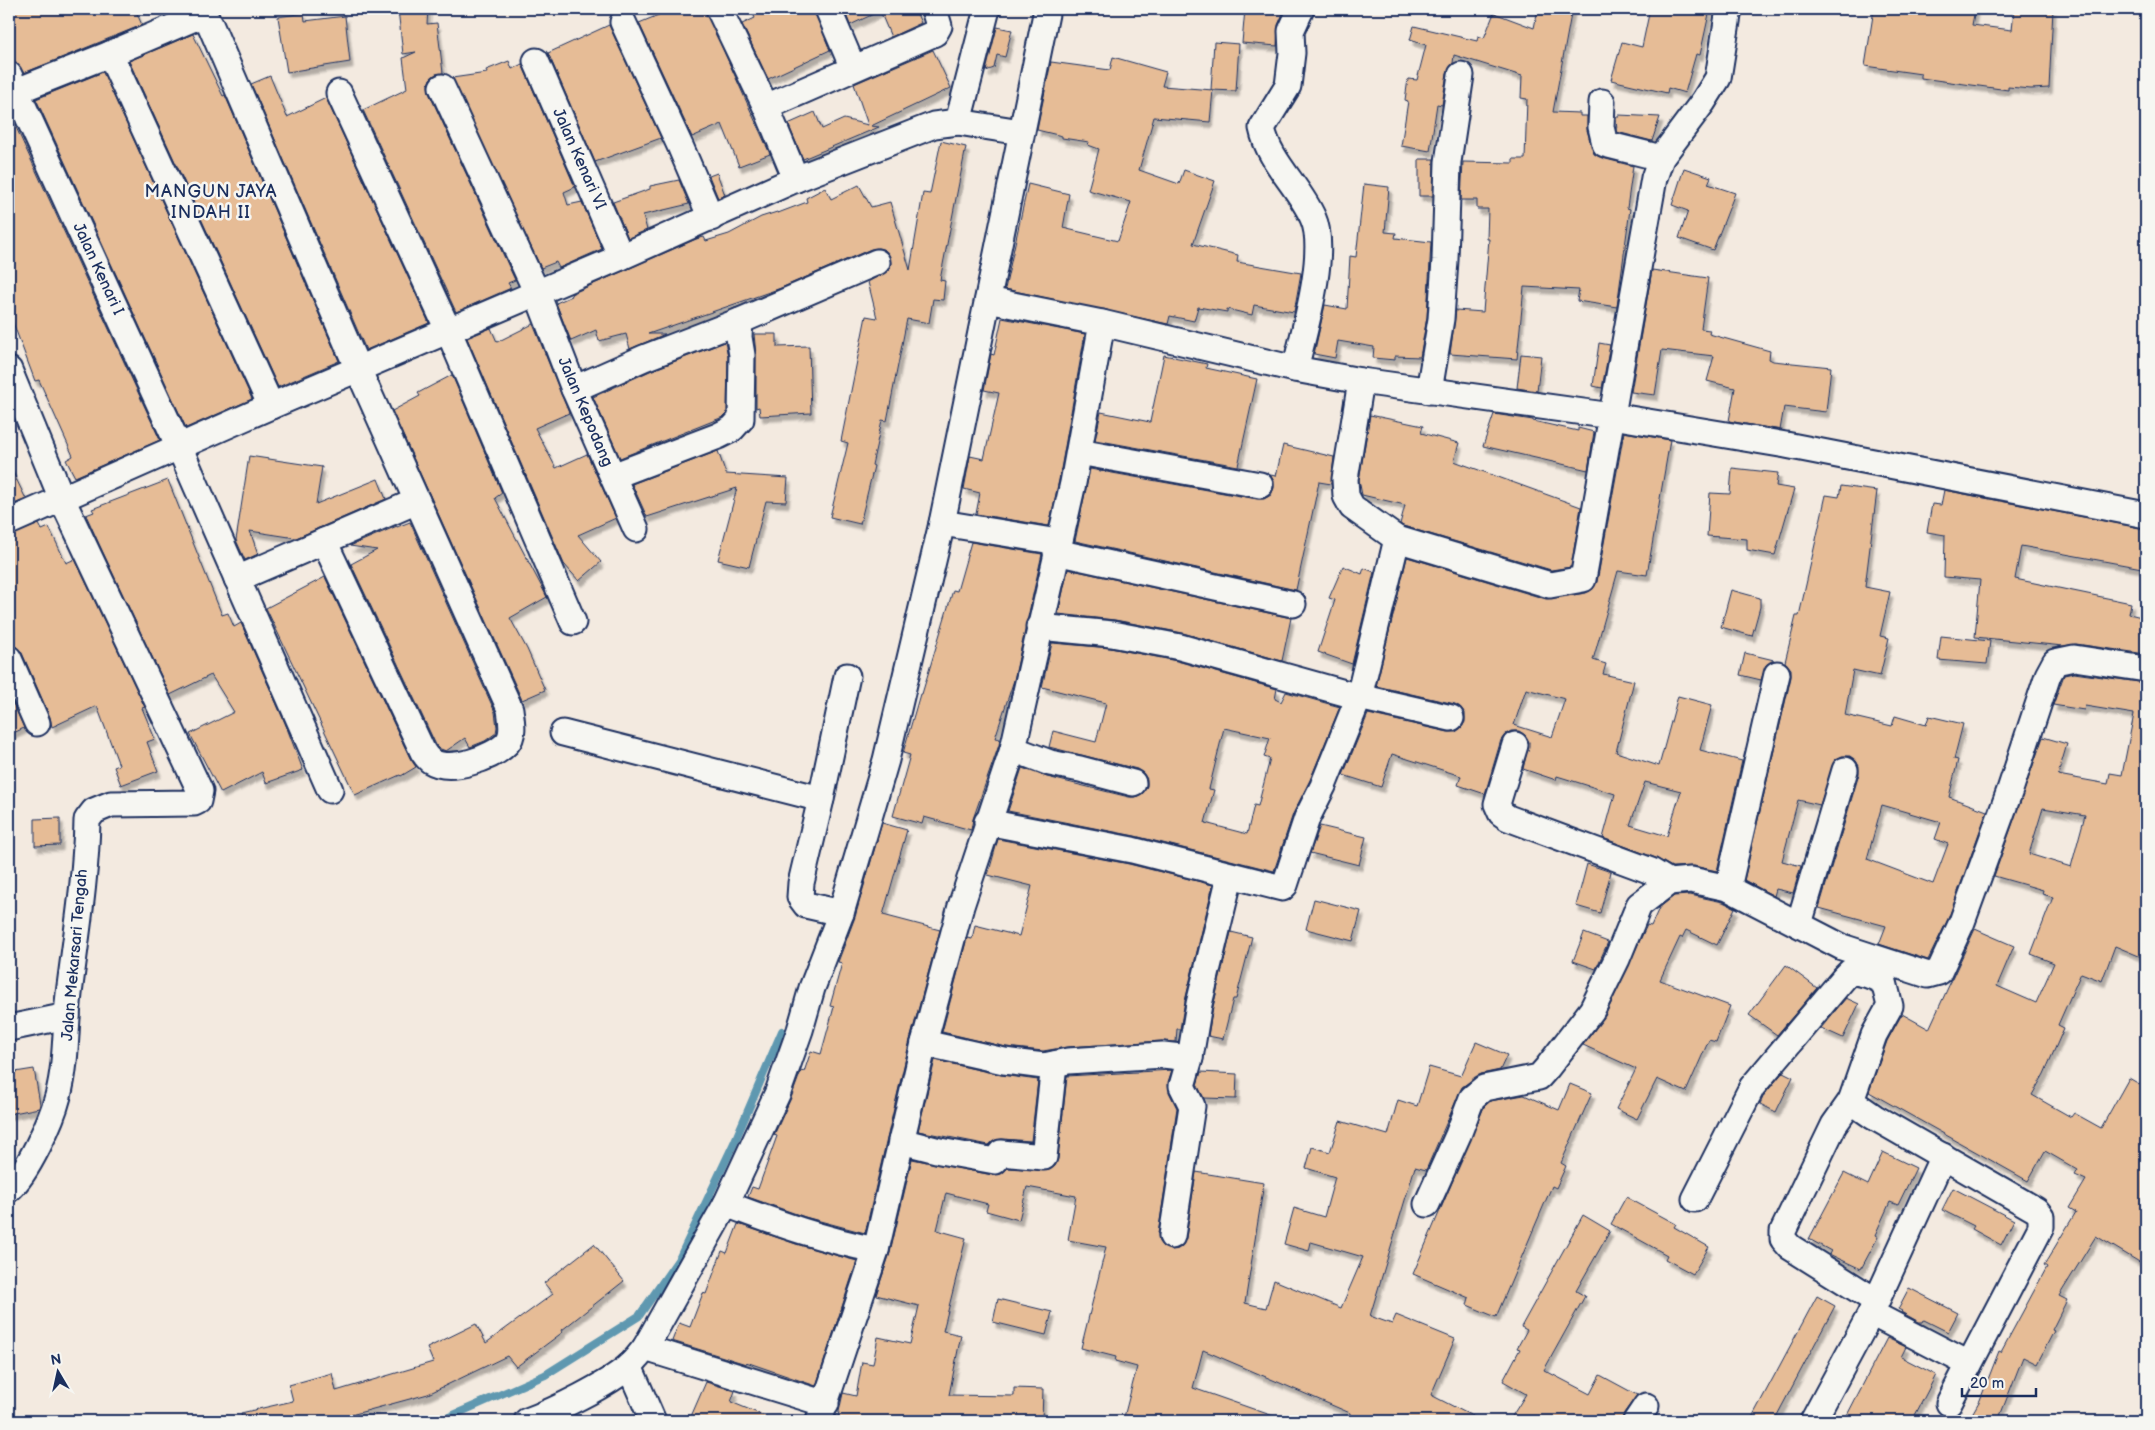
<svg xmlns="http://www.w3.org/2000/svg" width="2155" height="1430" font-family="'Balsamiq Sans',sans-serif">
	<style>
		.lines { fill: none; stroke-linecap: round; stroke-linejoin: round }
		.stream { stroke: #5f98b0; stroke-width: 8 }
		.building { fill: #e6bc96; stroke: #1b2f5e; fill-rule: evenodd; filter: url(#shadow) }
		.minor-casing { stroke: #1b2f5e; stroke-width: 29 }
		.minor { stroke: #f6f6f2; stroke-width: 25 }
		.labels { text-anchor: middle; dominant-baseline: central; stroke-width: 5; stroke-linejoin: round; paint-order: stroke }
		.street-label { font-size: 16px; fill: #1b2f5e; stroke: #f6f6f2 }
		.neighbourhood-label { font-size: 18px; letter-spacing: 1px; fill: #1b2f5e; stroke: #f6f6f2 }
	</style>
	<defs>
		<filter id="shadow"><feDropShadow dx="3" dy="5.5" stdDeviation="1" flood-color="#0004"/></filter>
	</defs>
	<rect width="100%" height="100%" fill="#f3eae0"/>
	<filter id="ink" filterUnits="userSpaceOnUse"><feTurbulence type="fractalNoise" baseFrequency=".02" numOctaves="2"/><feDisplacementMap in="SourceGraphic" scale="10" xChannelSelector="R" yChannelSelector="G"/><feConvolveMatrix kernelMatrix="1 2 1 2 8 2 1 2 1" color-interpolation-filters="sRGB"/></filter>
	<g filter="url(#ink)">
		<g class="lines">
			<path class="stream" d="M440,1421L545,1375L639,1316L680,1257L734,1143L782,1031"/>
		</g>
		<g class="building">
			<path d="M9,9H135L142,25L24,73L15,62L9,49Z"/>
			<path d="M398,9H428L427,24L437,23L443,73L436,74L430,79L428,85L429,93L515,280L508,283L511,288L456,312L363,110L407,89L403,58L416,52L403,54Z"/>
			<path d="M673,9H705L770,154L739,166L722,124L692,137L639,23Z"/>
			<path d="M751,9H814L830,50L768,79L742,24L755,18Z"/>
			<path d="M844,9H915L921,23L891,37L880,11L850,25Z"/>
			<path d="M1245,9H1285L1278,25L1277,46L1242,43Z"/>
			<path d="M1538,9H1572L1553,112L1580,113V116H1587V130L1594,154L1602,158L1633,166L1627,208L1630,209L1617,307L1577,301L1579,290L1524,287L1517,359L1450,354L1456,310L1483,312L1489,239H1487L1488,209H1477V200H1461L1463,162L1513,163V159H1525L1527,99L1521,98L1522,76L1454,55L1453,63L1447,73L1442,105L1437,104L1430,151L1401,146L1408,101L1405,100L1408,79L1417,80L1426,45L1410,40L1414,26L1477,41L1478,36L1484,38L1494,13L1534,28Z"/>
			<path d="M1650,9H1710L1700,55L1696,54L1685,93L1668,88L1667,93L1611,80L1622,42L1642,47Z"/>
			<path d="M1874,9H1975L1972,25L2012,30L2014,9H2053L2049,88L2031,89L2008,87V90L1921,78V74L1865,66Z"/>
			<path d="M304,13L305,21L345,16L350,62L287,72L278,17Z"/>
			<path d="M609,25L661,138L595,162L548,53Z"/>
			<path d="M997,27L1012,30L1005,57L997,55L994,68L986,71Z"/>
			<path d="M193,34L223,96L225,95L339,361L278,387L129,61Z"/>
			<path d="M1214,42L1239,44L1236,91L1211,90Z"/>
			<path d="M933,50L951,88L871,126L879,127L803,159L788,124L815,112L822,129L844,119L868,125L854,84Z"/>
			<path d="M1113,57L1166,72L1162,86L1213,90L1210,122L1154,117L1139,170L1179,184L1184,170L1215,181L1193,244L1238,255L1237,262L1301,273L1294,312L1254,305L1252,315L1227,309V312L1198,307L1194,321L1170,316L1168,324L1005,289L1028,184L1069,194L1063,228L1118,241L1131,202L1088,190L1099,149L1088,145L1089,142L1062,138V136L1037,130L1051,62L1110,70Z"/>
			<path d="M509,61L512,69L522,64L575,187L564,192L568,205L582,202L602,249L559,268L556,262L541,268L452,78L487,73L486,70Z"/>
			<path d="M103,72L252,399L186,428L36,99Z"/>
			<path d="M270,76L287,117L326,98L429,323L366,350L251,84Z"/>
			<path d="M9,112L160,440L75,477L66,460L73,456L39,380L35,381L9,312Z"/>
			<path d="M1619,115L1660,117L1652,141L1617,132L1616,117H1619Z"/>
			<path d="M941,141L966,147L940,280L945,281L943,300L933,299L929,323L907,319L887,421L882,420L872,465L874,466L860,524L830,517L848,443L841,441L866,316L877,318L868,282L889,270L891,264L890,257L885,250L878,248L871,249L781,288L648,334H665L630,349L626,334L599,341L596,330L571,341L556,303L572,296L571,294L696,239L704,237L706,241L729,234L761,217L777,212L778,213L807,202L806,198L825,188L831,199L859,185L871,207L890,202L910,270L923,193L930,194Z"/>
			<path d="M1419,159H1434L1433,196H1419Z"/>
			<path d="M1684,168L1711,177L1708,184L1735,193L1713,250L1679,238L1688,211L1672,205Z"/>
			<path d="M717,173L725,195L718,198L709,176Z"/>
			<path d="M679,180L689,204L643,215L647,230L628,238L613,202L650,189V186Z"/>
			<path d="M1364,184L1389,187L1385,232L1396,233L1395,238L1431,242L1427,317L1420,357L1395,356V360L1373,358L1374,347L1338,341L1335,358L1314,354L1325,305L1347,309L1350,256L1356,257Z"/>
			<path d="M1652,270L1708,278L1701,329L1710,330L1709,334L1770,351L1769,359L1773,361L1831,367L1826,412L1784,407L1780,430L1729,421L1735,388L1707,381L1714,356L1662,350L1655,395L1631,392Z"/>
			<path d="M1002,318L1085,334L1059,480L1049,526L976,514L980,493L964,489L970,456L984,459L999,393L984,390L991,354L994,355Z"/>
			<path d="M533,324L569,413L535,428L556,468L587,454L616,518L578,535L601,562L579,581L564,564L467,338L491,328L497,342Z"/>
			<path d="M754,334H777V347L809,346L811,413L760,416L759,407L756,408V355Z"/>
			<path d="M725,342L728,356L727,413L723,417L620,458L593,397L650,371Z"/>
			<path d="M1599,343L1610,345L1602,388L1593,386Z"/>
			<path d="M1521,354L1541,356L1537,391L1517,388Z"/>
			<path d="M1164,355L1207,364L1206,368L1257,379L1238,466L1095,440L1101,412L1150,422Z"/>
			<path d="M452,375L502,493L495,498L547,597L510,618L527,649L545,690L522,700L392,411L420,396L418,393Z"/>
			<path d="M1494,414L1533,420V421L1578,431V428L1594,432L1588,470L1483,446Z"/>
			<path d="M1370,415L1423,426L1421,433L1459,443L1454,461L1581,507L1571,567L1551,570L1403,526L1400,524L1405,505L1362,495L1359,480Z"/>
			<path d="M1624,432L1670,440L1647,575L1618,571L1593,660L1606,664L1603,674L1634,681L1616,752L1659,766L1678,696L1712,705L1700,750L1742,761L1717,871L1694,866L1672,867L1656,858L1603,838L1615,794L1557,776L1556,780L1523,769L1529,742L1525,735L1519,731H1511L1505,735L1501,740L1485,794L1458,785L1461,776L1392,754L1381,787L1343,775L1368,714L1448,732H1456L1462,727L1465,722V713L1460,707L1455,704L1376,686L1407,557L1546,599L1586,593L1593,589L1597,582ZM1526,689L1565,699L1552,737L1514,725ZM1645,782L1681,791L1667,836L1630,825Z"/>
			<path d="M1283,445L1334,457L1331,484L1319,482L1296,590L1075,541L1090,469L1257,499H1264L1271,495L1274,488V481L1270,475L1276,476Z"/>
			<path d="M718,451L726,474L788,478L786,502L766,501L749,567L718,560L737,488L647,517L632,484Z"/>
			<path d="M249,456L322,467L316,504L378,479L386,499L296,538L250,531L258,554L245,560L236,540Z"/>
			<path d="M9,464L26,499L9,506Z"/>
			<path d="M1732,468L1778,473L1776,486L1794,489L1775,555L1747,550V539L1707,536L1710,493L1730,494Z"/>
			<path d="M168,480L222,615L228,613L234,627L241,623L285,723L303,770L266,783L262,772L221,793L190,734L234,712L211,675L170,695L99,544L86,515L94,512L92,509Z"/>
			<path d="M1841,486L1877,491L1865,587L1890,592L1880,636L1889,638L1880,676L1853,670L1845,715L1892,726L1895,716L1926,725L1929,716L1963,724L1954,759L1958,760L1949,797L1987,811L1949,917L1928,960L1879,944L1886,926L1819,908L1859,774V766L1856,761L1850,756H1842L1835,760L1820,805L1798,800L1782,861L1801,866L1793,893L1776,889L1774,896L1744,880L1791,677V669L1785,662L1796,616H1799L1826,495L1839,497ZM1882,805L1941,822L1935,839L1948,844L1933,884L1867,859Z"/>
			<path d="M1944,490L2146,529V546L2142,568L2021,546L2015,579L2131,603L2129,614L2146,618V654L2076,644L2063,646L1975,637L1980,580L1944,577L1945,535L1927,532L1932,504L1941,505Z"/>
			<path d="M410,522L495,712L497,727L496,733L485,741L470,747L465,738L446,751L438,748L436,745L351,564L377,550L350,546L397,526V527Z"/>
			<path d="M39,524L42,530L49,527L66,563L75,559L145,707L142,708L155,739L147,742L158,771L121,785L114,767L119,765L97,706L52,727L50,717L22,653L17,647L9,645V536Z"/>
			<path d="M971,542L1042,554L1014,680L995,738L1000,739L999,745L973,819L971,830L924,817L922,824L893,816L910,755L903,753L920,694H922L953,590L957,591Z"/>
			<path d="M1343,566L1362,574L1364,568L1374,572L1352,664L1318,652L1335,600L1329,598Z"/>
			<path d="M1068,569L1291,618L1282,661L1183,633L1115,620L1058,614Z"/>
			<path d="M325,577L410,758L416,767L401,776L400,775L355,795L266,608Z"/>
			<path d="M1731,590L1760,598V607L1752,636L1721,627Z"/>
			<path d="M1941,636L1990,641L1987,664L1938,660Z"/>
			<path d="M1052,643L1110,648L1177,661L1277,689L1275,699L1281,702L1286,692L1340,707L1310,780L1293,814L1274,871L1135,836L1008,811L1022,768L1047,777L1129,797H1136L1143,793L1147,786V779L1143,773L1137,769L1049,747L1053,731L1096,742L1106,703L1042,687ZM1224,728L1270,738L1264,757L1270,759L1258,806L1254,805L1247,834L1205,823L1214,790L1209,789Z"/>
			<path d="M1745,653L1774,660L1766,665L1761,680L1740,675Z"/>
			<path d="M2074,673L2146,683V959L2115,946L2102,981L2081,973L2058,1025L2064,1028L2044,1074L2032,1095L2071,1117L2074,1113L2101,1128L2129,1078L2146,1088V1266L2096,1236L2059,1296L2067,1300L2052,1330L2054,1331L2037,1364L2023,1357L1998,1421H1968L1980,1400L1999,1351L2001,1352L2047,1267L2044,1265L2076,1212L2069,1208L2086,1180L2075,1175L2078,1170L2045,1151L2028,1181L1869,1092L1887,1041L1902,1014L1929,1029L1975,929L2014,946L1997,986L2036,1003L2054,963L2031,954L2053,897L2042,894L2043,890L1994,876L2043,737L2067,744L2058,775L2108,784L2110,773L2122,775L2134,714L2085,706L2084,710L2053,705L2064,675ZM2043,808L2085,815L2071,867L2029,854Z"/>
			<path d="M9,694L24,728L9,735Z"/>
			<path d="M60,818V845L35,846V819Z"/>
			<path d="M882,823L907,830L883,915L940,930L910,1040L865,1233L805,1217L748,1197L752,1187L758,1189L777,1136L774,1135L791,1098L801,1071L804,1072L811,1051L821,1054L834,1007L830,1006L842,963L838,962L855,917Z"/>
			<path d="M1320,826L1366,837L1359,865L1310,853Z"/>
			<path d="M998,839L1129,864L1213,885L1185,1001L1180,1029H1177L1176,1042L1162,1041L1067,1047L1043,1051L1006,1047L942,1032L967,938L972,939L975,925L1019,936L1032,886L988,875Z"/>
			<path d="M1587,864L1611,872L1600,913L1576,906Z"/>
			<path d="M1690,895L1723,902L1735,908L1717,945L1686,930L1682,938L1680,937L1660,980L1730,1006L1716,1042L1709,1040L1686,1092L1657,1079L1637,1119L1616,1109L1636,1069L1583,1045L1605,1016L1647,925L1651,926L1659,908L1674,896Z"/>
			<path d="M1314,899L1361,911L1353,941L1306,929Z"/>
			<path d="M1231,932L1252,937L1236,999H1233L1223,1039L1208,1036L1213,1007Z"/>
			<path d="M1584,933L1608,942L1596,969L1573,961Z"/>
			<path d="M1786,965L1817,988L1777,1035L1749,1015Z"/>
			<path d="M1846,998L1859,1004L1843,1038L1821,1028Z"/>
			<path d="M1476,1042L1507,1055L1500,1070L1481,1074L1462,1087L1426,1170L1415,1167L1370,1316L1392,1324L1396,1315L1455,1339L1431,1395L1482,1421H1364L1350,1415V1413L1203,1350L1193,1388L1279,1418L1278,1421H1123L1137,1367L1115,1361L1116,1357L1081,1348L1106,1247L1068,1240L1076,1196L1027,1187L1019,1220L986,1211L988,1204L946,1193L937,1230L966,1238L943,1331L961,1335L949,1395L1014,1396V1388L1043,1389L1042,1421H837L843,1393L856,1396L862,1362L873,1364L878,1337L910,1344L919,1306L876,1295L890,1253L912,1159L992,1175L1001,1174L1008,1168L1049,1170L1055,1166L1058,1159L1067,1076L1172,1070L1168,1082L1169,1092L1177,1108L1158,1234L1159,1242L1163,1247L1170,1250L1178,1249L1183,1245L1186,1238L1196,1172L1264,1183L1245,1303L1266,1308L1274,1280L1341,1308L1363,1257L1311,1242L1309,1251L1284,1244L1294,1208L1324,1217L1335,1177L1306,1168L1312,1147L1330,1152L1340,1121L1388,1135L1398,1100L1417,1106L1429,1067L1461,1076Z"/>
			<path d="M935,1060L1001,1075L1038,1080L1031,1141L1002,1139L995,1140L989,1145L918,1131Z"/>
			<path d="M34,1069L40,1104L39,1108L9,1114V1073Z"/>
			<path d="M1201,1072L1237,1074L1236,1099L1204,1098L1197,1085Z"/>
			<path d="M1783,1072L1793,1077L1776,1112L1760,1104L1764,1095Z"/>
			<path d="M1570,1084L1592,1093L1561,1163L1566,1166L1556,1188L1552,1186L1496,1317L1467,1305L1469,1298L1413,1274L1484,1107L1490,1101L1524,1095L1559,1110Z"/>
			<path d="M1883,1152L1916,1168L1898,1205L1890,1202L1875,1235L1878,1237L1861,1269L1829,1254L1831,1251L1809,1239L1844,1173L1868,1185Z"/>
			<path d="M1953,1188L2014,1220L2001,1245L1972,1229L1974,1226L1942,1210Z"/>
			<path d="M1626,1197L1676,1224L1674,1227L1709,1247L1693,1274L1665,1259L1667,1255L1611,1224Z"/>
			<path d="M1583,1215L1610,1231L1576,1291L1585,1296L1544,1370L1590,1394L1600,1375L1637,1395L1624,1413L1622,1421H1509L1526,1394L1503,1381L1520,1349L1517,1348L1527,1330L1521,1327Z"/>
			<path d="M738,1224L796,1244L857,1261L816,1386L746,1362V1364L672,1341L679,1323L690,1327L703,1293L706,1294L722,1251L727,1253Z"/>
			<path d="M594,1244L624,1281L562,1330L563,1332L516,1367L507,1356L428,1394L329,1421H242L241,1413L293,1401L289,1385L332,1373L336,1391L433,1362L427,1348L476,1324L486,1343L553,1294L544,1283Z"/>
			<path d="M1909,1288L1958,1313L1948,1332L1924,1320L1923,1322H1919L1901,1312L1902,1311L1898,1309Z"/>
			<path d="M1817,1296L1835,1306L1826,1323L1774,1421H1750Z"/>
			<path d="M998,1299L1052,1312L1046,1335L993,1322Z"/>
			<path d="M1887,1338L1906,1347L1901,1357L1936,1375L1912,1421H1844Z"/>
			<path d="M706,1382L735,1391L731,1402L777,1421H689Z"/>
		</g>
		<g class="lines">
			<defs>
				<g id="minor">
					<path d="M719,9L766,107L796,179"/>
					<path d="M828,9L853,68"/>
					<path d="M623,22L681,148L711,218"/>
					<path d="M110,54L271,406"/>
					<path d="M536,61L621,257"/>
					<path d="M9,75L185,460L330,790"/>
					<path d="M442,87L537,293L574,389L636,529"/>
					<path d="M339,93L449,332L573,622"/>
					<path d="M9,94L110,54L192,19C201,16 205,16 210,24L358,369L510,709C511,719 515,734 507,743C493,758 450,773 431,761C428,759 425,755 423,752L324,541"/>
					<path d="M1602,102L1601,127L1605,144L1661,158"/>
					<path d="M766,107L935,33L939,26L934,9"/>
					<path d="M958,122L987,9"/>
					<path d="M988,300L1102,323L1295,369L1361,381L1612,416L1786,445L2146,515"/>
					<path d="M1295,369C1304,332 1328,251 1313,218C1299,186 1269,162 1262,128L1288,86L1292,53L1291,31L1301,9"/>
					<path d="M9,370L62,499L200,791L198,801L194,803L111,804L94,811L87,820C86,878 76,937 69,994C65,1028 67,1062 58,1096C52,1120 27,1174 9,1189"/>
					<path d="M1361,381L1345,479L1346,496L1352,507L1397,539L1550,585L1583,579L1654,178L1661,158L1703,102L1718,78L1729,9"/>
					<path d="M574,389L644,358L740,321L877,262"/>
					<path d="M1429,391L1441,319L1445,260L1448,162L1461,75"/>
					<path d="M1079,452L1260,485"/>
					<path d="M613,476L718,436L732,429L741,419L742,355L739,337L740,321"/>
					<path d="M9,522L271,406L621,257L796,179L934,125L958,122L1021,132"/>
					<path d="M942,523L1058,542"/>
					<path d="M1056,552L1293,604"/>
					<path d="M237,579L417,501"/>
					<path d="M1039,627L1112,634L1180,647L1359,697L1451,718"/>
					<path d="M9,659L37,723"/>
					<path d="M563,733L821,799"/>
					<path d="M1515,745L1497,804L1501,813L1508,818L1651,871L1669,882"/>
					<path d="M1013,749L1050,763L1080,769L1133,783"/>
					<path d="M987,822L1132,850L1282,888L1285,885L1307,818L1323,786L1359,697L1397,539"/>
					<path d="M1728,888L1777,674"/>
					<path d="M841,913L806,905L800,897L801,883L821,799L847,676"/>
					<path d="M1799,924L1845,770"/>
					<path d="M9,1028L67,1016"/>
					<path d="M924,1043L1004,1061L1044,1066L1068,1061L1163,1055L1190,1058"/>
					<path d="M901,1141L940,1151L995,1161L1001,1153L1044,1157L1054,1064"/>
					<path d="M1695,1199L1752,1087L1844,978L1850,972C1863,972 1873,976 1884,982L1890,1006L1874,1035L1851,1101"/>
					<path d="M726,1204C776,1223 824,1240 876,1250"/>
					<path d="M1427,1204L1458,1135L1472,1098L1484,1088L1539,1077L1547,1068L1592,1010L1617,959L1639,905L1669,882L1691,880L1728,888L1842,947L1928,975L1939,972L1962,922L2010,790L2048,675L2055,662L2074,658L2146,669"/>
					<path d="M1172,1236L1192,1106L1182,1086L1190,1058L1199,1004L1230,876"/>
					<path d="M1876,1301L1790,1247L1783,1239V1231L1834,1125L1851,1101L1874,1117L2036,1210L2041,1216V1227L1949,1403"/>
					<path d="M1871,1313L1969,1364"/>
					<path d="M645,1348L826,1404"/>
					<path d="M629,1366L653,1421"/>
					<path d="M527,1421C554,1411 609,1384 629,1366C635,1361 640,1354 645,1348L726,1204L778,1092L800,1030L812,988L841,913L886,760L942,523L1047,9"/>
					<path d="M819,1421L876,1250L924,1043L961,906L1013,749L1073,483L1102,323"/>
					<path d="M1636,1421L1646,1406"/>
					<path d="M1813,1421L1871,1313L1943,1156"/>
				</g>
			</defs>
			<use href="#minor" class="minor-casing"/>
			<use href="#minor" class="minor"/>
		</g>
	</g>
	<g class="labels">
		<g class="street-label">
			<text transform="translate(579 159) rotate(66)">Jalan Kenari VI</text>
			<text transform="translate(98 269) rotate(65)">Jalan Kenari I</text>
			<text transform="translate(585 412) rotate(67)">Jalan Kepodang</text>
			<text transform="translate(75 955) rotate(-85)">Jalan Mekarsari Tengah</text>
		</g>
		<g class="neighbourhood-label">
			<text x="211" y="191">MANGUN JAYA<tspan x="211" dy="21">INDAH II</tspan></text>
		</g>
	</g>
	<rect width="2155" height="1430" fill="none" stroke="#f6f6f2" stroke-width="30"/>
	<rect x="15" y="15" width="2125" height="1400" fill="none" stroke="#1b2f5e" stroke-width="2" filter="url(#ink)"/>
	<g transform="translate(58 1372) rotate(351)" stroke="#f6f6f2" stroke-width="4" paint-order="stroke">
	<path d="M0-4L9 19L0 12L-9 19Z" fill="#1b2f5e"/>
	<text y="-8" font-size="14" font-weight="bold" text-anchor="middle" fill="#1b2f5e">N</text>
	</g>
	<path d="M1962 1388v8h74v-8" fill="none" stroke="#1b2f5e" stroke-width="2.5"/>
	<text x="1970" y="1388" font-size="15" fill="#1b2f5e" stroke="#f6f6f2" stroke-width="4" paint-order="stroke">20 m</text>
</svg>
